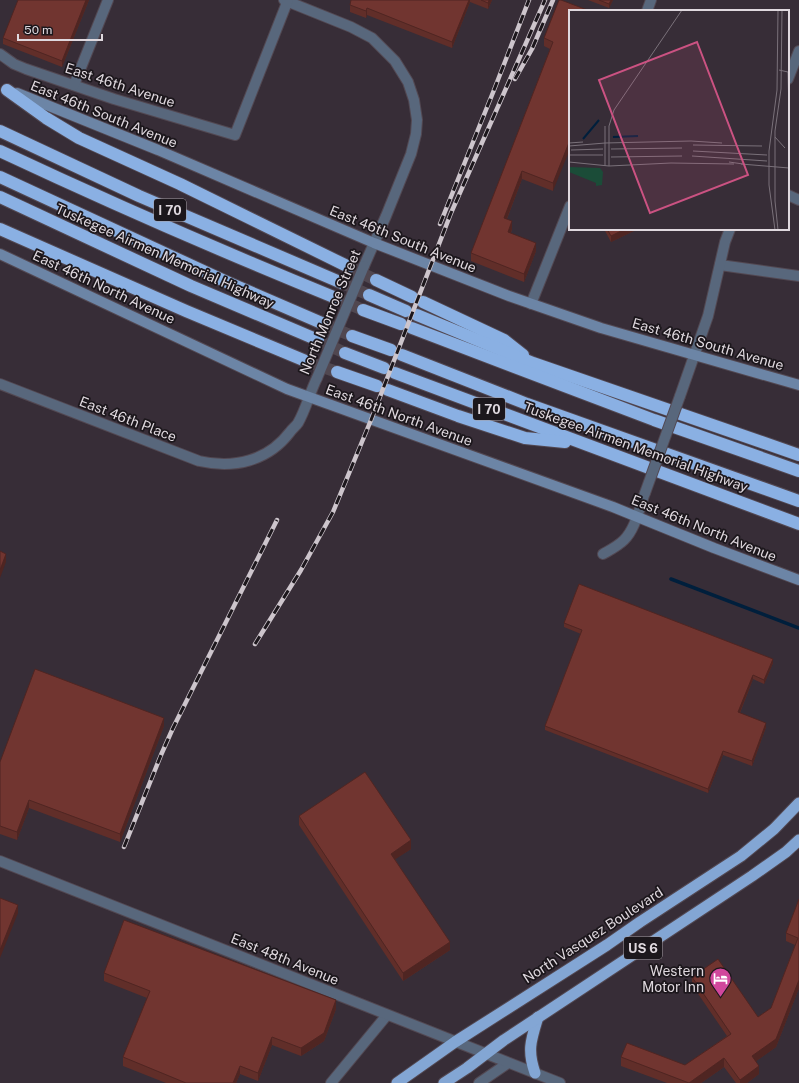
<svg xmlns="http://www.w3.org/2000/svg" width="799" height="1083" font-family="'Public Sans',sans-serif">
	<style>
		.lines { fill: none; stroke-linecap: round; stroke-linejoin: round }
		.stream { stroke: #001f3c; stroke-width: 3.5 }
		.motorway-tunnel { stroke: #504750; stroke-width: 12; stroke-dasharray: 12 6; stroke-linecap: butt }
		.minor-casing { stroke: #524852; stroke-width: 12 }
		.tertiary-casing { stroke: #524852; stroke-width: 12 }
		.secondary-casing { stroke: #524852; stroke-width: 12 }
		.trunk-casing { stroke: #524852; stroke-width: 13 }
		.motorway-casing { stroke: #524852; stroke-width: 14 }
		.minor { stroke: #58677c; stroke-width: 10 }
		.tertiary { stroke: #58677c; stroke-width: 10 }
		.secondary { stroke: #6c85a6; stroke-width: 10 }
		.trunk { stroke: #83a6d4; stroke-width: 11 }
		.motorway { stroke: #8ab0e3; stroke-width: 12 }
		.rail-casing { stroke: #cdc5cc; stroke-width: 4.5 }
		.rail { stroke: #1c171c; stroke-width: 3; stroke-dasharray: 9; stroke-linecap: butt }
		.minor-bridge-casing { stroke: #524852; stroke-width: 12; stroke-linecap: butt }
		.minor-bridge { stroke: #58677c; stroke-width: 10 }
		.wall { fill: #612e29 }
		.shaded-wall { fill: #4f2522 }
		.building { fill: #713530; stroke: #4f2522 }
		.labels { text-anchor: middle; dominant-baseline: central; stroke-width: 3.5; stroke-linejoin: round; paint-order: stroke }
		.shield { fill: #1c171c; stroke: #a49ea4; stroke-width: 1 }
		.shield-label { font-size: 13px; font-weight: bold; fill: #dfd8de }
		.street-label { font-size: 14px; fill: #dfd8de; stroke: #1c171c }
		.poi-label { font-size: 14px; fill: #dfd8de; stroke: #1c171c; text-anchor: end }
		.inset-river { fill: none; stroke: #001f3c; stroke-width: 2 }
		.inset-road { fill: none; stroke: #7a717a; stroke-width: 1 }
		.view { fill: #cb5282; fill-opacity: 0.15; stroke: #cb5282; stroke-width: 2 }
		.inset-edge { fill: none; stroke: #dfd8de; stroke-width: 2 }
	</style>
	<rect width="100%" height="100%" fill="#372d37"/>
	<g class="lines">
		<path class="stream" d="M671,579L799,628"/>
		<g class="motorway-tunnel">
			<path d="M349,267L376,280"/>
			<path d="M342,283L369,295"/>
			<path d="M336,298L363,310"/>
			<path d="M324,324L352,336"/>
			<path d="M318,340L345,353"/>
			<path d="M308,362L337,372"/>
		</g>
		<defs>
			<g id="minor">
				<path d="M284,0L351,27L372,38L395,61L408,82L414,100L417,120L416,134L411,154L386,216L364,266"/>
				<path d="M647,11L651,0"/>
				<path d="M0,54L14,64L26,69L114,99L235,135L288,0"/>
				<path d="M788,79L799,51"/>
				<path d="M74,85L108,0"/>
				<path d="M788,195L799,200"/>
				<path d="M720,265L799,276"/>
				<path d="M531,304L570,206"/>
				<path d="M0,384L199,461C234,469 268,461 290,432C292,429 296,426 298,423C306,409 310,392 317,378"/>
				<path d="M680,396L708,316L725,242L730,229"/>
				<path d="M603,554C610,550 618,546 624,540C636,528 639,508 645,493"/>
				<path d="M331,1083L387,1015"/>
				<path d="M479,1083L508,1063"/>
			</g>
			<path id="tertiary" d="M0,861L560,1083"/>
			<g id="secondary">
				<path d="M17,93L158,150L374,243L509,296L601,328L799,385"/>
				<path d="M0,254L287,389L613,507L714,548L799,580"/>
			</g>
			<g id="trunk">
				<path d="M535,1073C527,1050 531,1040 538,1017"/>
				<path d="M397,1083L455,1042L607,945L640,922L741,856L774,829L799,803"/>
				<path d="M444,1083L467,1068L504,1040L752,876L786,852L799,840"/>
			</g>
			<g id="motorway">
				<path d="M7,90L46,118L79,138L180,184L349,267"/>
				<path d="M0,131L139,196L342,283"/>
				<path d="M0,151C111,203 223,252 336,298"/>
				<path d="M0,177L229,283L324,324"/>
				<path d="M0,197L191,286L318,340"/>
				<path d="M0,229L186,311L308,362"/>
				<path d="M376,280L412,297"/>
				<path d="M369,295L406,311"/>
				<path d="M423,302L504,340L523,355"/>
				<path d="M363,310L401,324"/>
				<path d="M417,315L533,363L799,455"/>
				<path d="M412,328L654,420L799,471"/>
				<path d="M352,336L391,350"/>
				<path d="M345,353L384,368"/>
				<path d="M402,355L527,404L799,501"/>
				<path d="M337,372L377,386"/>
				<path d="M395,373L799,524"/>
				<path d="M388,390L458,416L525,438L565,442"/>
			</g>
		</defs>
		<use href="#minor" class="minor-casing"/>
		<use href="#tertiary" class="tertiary-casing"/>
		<use href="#secondary" class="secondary-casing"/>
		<use href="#trunk" class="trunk-casing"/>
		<use href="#motorway" class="motorway-casing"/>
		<use href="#minor" class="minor"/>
		<use href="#tertiary" class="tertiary"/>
		<use href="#secondary" class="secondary"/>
		<use href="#trunk" class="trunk"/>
		<use href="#motorway" class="motorway"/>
		<defs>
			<g id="rail">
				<path d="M515,79L532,49L553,0"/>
				<path d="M440,224L494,90L529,0"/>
				<path d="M255,644L301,570L333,512L371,420L451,213L545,0"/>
				<path d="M124,847L161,755L173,728L277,520"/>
			</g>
		</defs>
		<use href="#rail" class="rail-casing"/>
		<use href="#rail" class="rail"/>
		<defs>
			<g id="minor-bridge">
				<path d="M317,378L364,266"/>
				<path d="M645,493L680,396"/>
			</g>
		</defs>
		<use href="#minor-bridge" class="minor-bridge-casing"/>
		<use href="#minor-bridge" class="minor-bridge"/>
	</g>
	<g class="wall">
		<path d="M89,0L62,67L3,44V38Z"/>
		<path d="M351,0H492L488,9L470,2L452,48L367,15L366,18L350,12V5Z"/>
		<path d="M559,0L553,191L522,179L507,219L512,229L511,233L536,251L524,282L471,261V253L550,49L544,46V38Z"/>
		<path d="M588,0H613L609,8Z"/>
		<path d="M604,229H638L611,242Z"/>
		<path d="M564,623L773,663L764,684L753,679L740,713L766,727L752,766L723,755L708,793L545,730V726L581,634L564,627Z"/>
		<path d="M164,726L120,842L29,808L17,840L0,834V762Z"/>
		<path d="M299,816L411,849L395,859L450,950L403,981L299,825Z"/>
		<path d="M799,899V988L776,1047L756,1061L759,1074L747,1083H736L724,1067L701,1083H667L621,1066V1057L685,1065L727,1036L692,985V977L758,1017L771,1008L795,945L786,941V933Z"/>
		<path d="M104,973L336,1009L324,1041L301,1056L272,1045L258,1081L240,1074L236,1083H166L123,1066V1057L147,998L104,981Z"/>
	</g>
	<g class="shaded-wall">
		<path d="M86,0H89L62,67V61Z"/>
		<path d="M469,0H470V2L452,48V42Z"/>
		<path d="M489,0H492L488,9V3Z"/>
		<path d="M611,0H613L609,8V4Z"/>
		<path d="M367,8V15L366,18V11Z"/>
		<path d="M570,140V149L553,191V183Z"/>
		<path d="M522,171V179L504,226V218Z"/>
		<path d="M512,221V229L508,240V232Z"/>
		<path d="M625,229H638L611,242V236Z"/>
		<path d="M536,243V251L524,282V274Z"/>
		<path d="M6,554V562L0,578V570Z"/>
		<path d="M773,659V663L764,684V680Z"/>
		<path d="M753,675V679L738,717V712Z"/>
		<path d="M164,718V726L120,842V834Z"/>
		<path d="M766,723V727L752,766V761Z"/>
		<path d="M723,751V755L708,793V789Z"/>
		<path d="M29,800V808L17,840V832Z"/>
		<path d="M411,840V849L391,862V854Z"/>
		<path d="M18,905V913L0,958V950Z"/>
		<path d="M450,942V950L403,981V973Z"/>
		<path d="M799,980V988L776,1047L752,1064V1056Z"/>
		<path d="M336,1000V1009L324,1041L301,1056V1048Z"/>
		<path d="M272,1037V1045L258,1081V1073Z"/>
		<path d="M724,1058V1067L701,1083H689Z"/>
		<path d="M240,1066V1074L236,1083H233Z"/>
		<path d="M759,1066V1074L747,1083H740V1080Z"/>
	</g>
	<g class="building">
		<path d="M18,0H86L62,61L3,38Z"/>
		<path d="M351,0H469L452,42L367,8L366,11L350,5Z"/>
		<path d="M481,0H489L488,3Z"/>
		<path d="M559,0H561L590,11H570V140L553,183L522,171L504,218L512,221L508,232L536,243L524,274L471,253L553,42L544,38Z"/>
		<path d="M599,0H611L609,4Z"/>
		<path d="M607,229H625L611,236Z"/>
		<path d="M0,551L6,554L0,570Z"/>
		<path d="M579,584L773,659L764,680L753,675L738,712L766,723L752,761L723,751L708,789L545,726L582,630L564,623Z"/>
		<path d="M35,669L164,718L120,834L29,800L17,832L0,826V762Z"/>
		<path d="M365,772L411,840L391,854L450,942L403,973L299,816Z"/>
		<path d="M0,898L18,905L0,950Z"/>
		<path d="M799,899V980L776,1039L752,1056L759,1066L740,1080L724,1058L689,1083L621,1057L627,1043L685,1065L731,1034L692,977L718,959L758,1017L771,1008L798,938L786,933Z"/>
		<path d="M124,920L336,1000L324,1033L301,1048L272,1037L258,1073L240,1066L233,1083H186L123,1057L150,991L104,973Z"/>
	</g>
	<defs>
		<symbol id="hotel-pin" viewBox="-11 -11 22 30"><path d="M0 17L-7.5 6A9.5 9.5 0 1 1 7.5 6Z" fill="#d1479c" stroke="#1c171c"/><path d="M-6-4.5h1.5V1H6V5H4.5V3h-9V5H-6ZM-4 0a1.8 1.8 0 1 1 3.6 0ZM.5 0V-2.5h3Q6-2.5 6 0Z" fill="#fff"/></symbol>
	</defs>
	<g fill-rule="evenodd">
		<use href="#hotel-pin" x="708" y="966" width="25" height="34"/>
	</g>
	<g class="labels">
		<g class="shield">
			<rect x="154" y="199" width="32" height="22" rx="3"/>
			<rect x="473" y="398" width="32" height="22" rx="3"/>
			<rect x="624" y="937" width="38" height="22" rx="3"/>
		</g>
		<g class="shield-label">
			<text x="170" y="210">I 70</text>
			<text x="489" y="409">I 70</text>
			<text x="643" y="948">US 6</text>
		</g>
		<g class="street-label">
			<text transform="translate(120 85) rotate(18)">East 46th Avenue</text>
			<text transform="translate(104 114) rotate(22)">East 46th South Avenue</text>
			<text transform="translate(403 239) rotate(22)">East 46th South Avenue</text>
			<text transform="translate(165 256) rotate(24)">Tuskegee Airmen Memorial Highway</text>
			<text transform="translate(104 287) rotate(25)">East 46th North Avenue</text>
			<text transform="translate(330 312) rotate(-67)">North Monroe Street</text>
			<text transform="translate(708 344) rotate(16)">East 46th South Avenue</text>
			<text transform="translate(399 415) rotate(20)">East 46th North Avenue</text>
			<text transform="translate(128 419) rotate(21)">East 46th Place</text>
			<text transform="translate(636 447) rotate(20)">Tuskegee Airmen Memorial Highway</text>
			<text transform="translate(704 528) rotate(22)">East 46th North Avenue</text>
			<text transform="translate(593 935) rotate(-33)">North Vasquez Boulevard</text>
			<text transform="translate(285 959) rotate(22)">East 48th Avenue</text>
		</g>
		<g class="poi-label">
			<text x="704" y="971">Western<tspan x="704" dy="16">Motor Inn</tspan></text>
		</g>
	</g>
	<g transform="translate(569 10)">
		<rect width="220" height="220" fill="#372d37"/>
		<path d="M0,157L31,158L34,162L33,175L27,176V173L0,162Z" fill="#1b4c38"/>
		<path class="inset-river" d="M44,127L69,126M14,129L30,110"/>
		<path class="inset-road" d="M210,60L219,62L220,104M206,127L216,138M0,133L14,132M124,135L193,136M0,136L36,133V116M42,139L113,138M2,140L34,139M124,141L198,145M0,145H34M123,146L198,151M42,147L113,146M0,152L40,156V116L45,100L113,0M160,152L174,154M172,154L220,158M36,156V133L122,131L153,133M40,156L102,153L165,154M206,220L200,175V141L208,80L209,0M209,220L206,191V121L212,79L213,0"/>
		<path class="view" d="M128,32L179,165L81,203L30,70Z"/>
		<rect width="220" height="220" class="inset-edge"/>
	</g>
	<path d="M18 34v6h84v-6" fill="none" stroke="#dfd8de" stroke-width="2"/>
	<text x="24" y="34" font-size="12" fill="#dfd8de" stroke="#1c171c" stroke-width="3" paint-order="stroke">50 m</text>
</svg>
